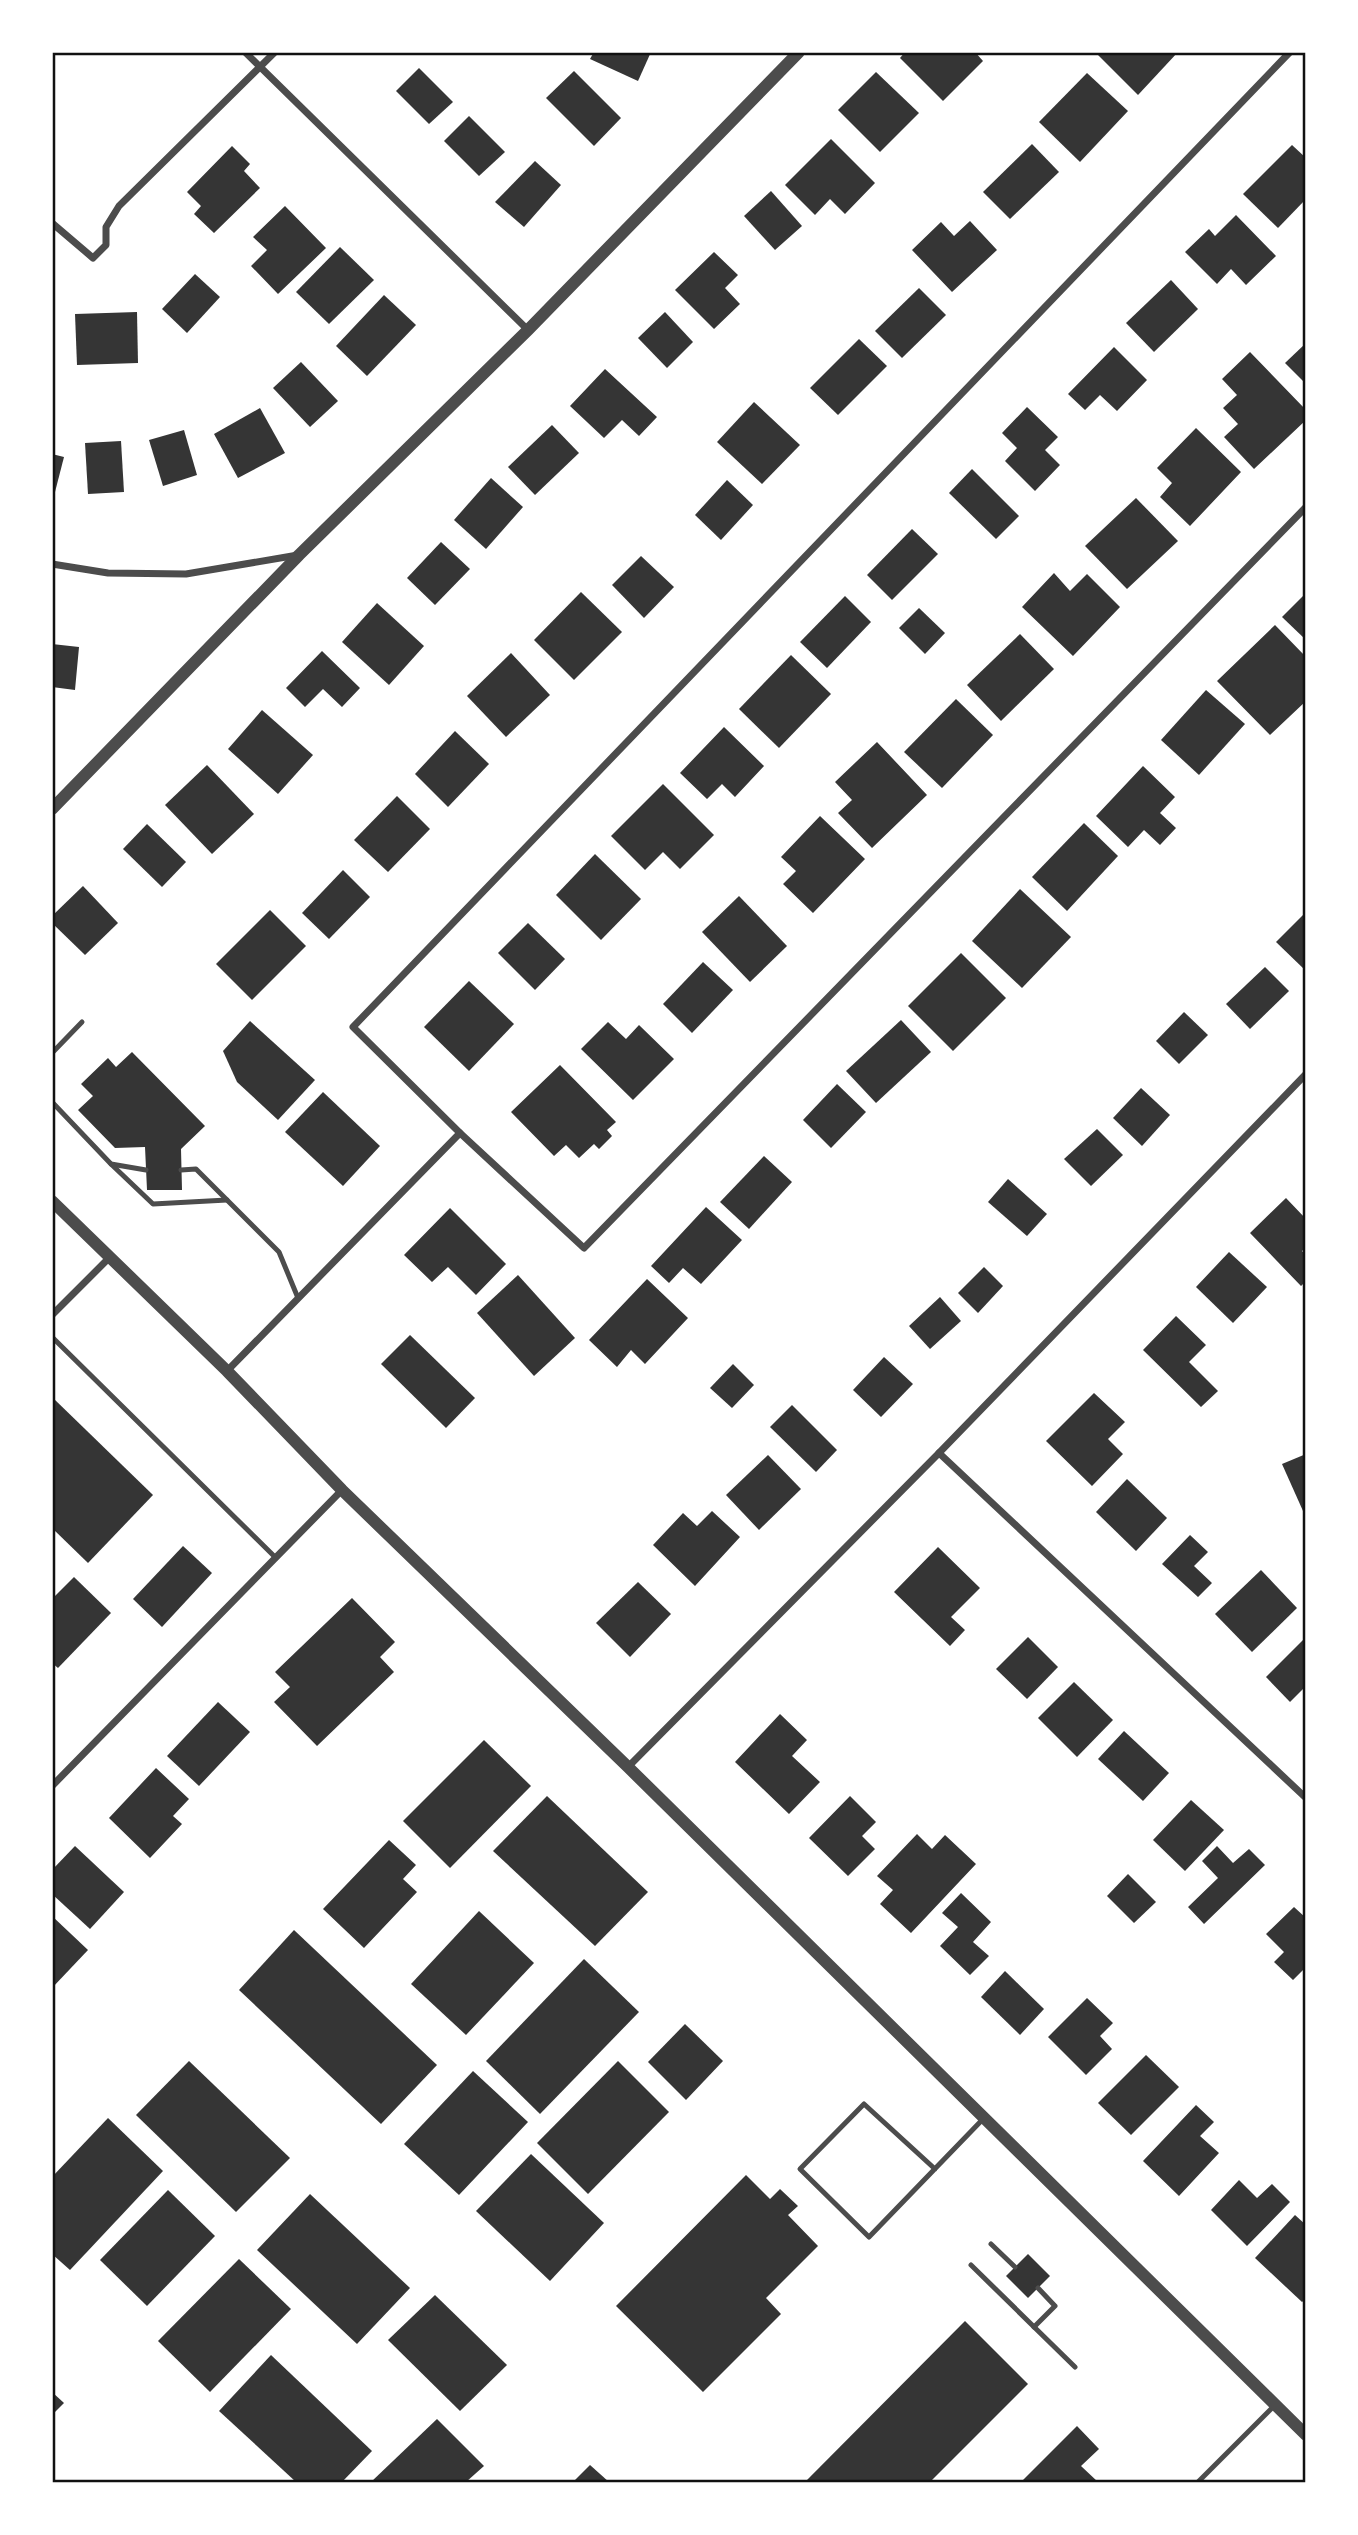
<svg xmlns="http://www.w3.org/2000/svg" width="1358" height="2535" font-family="Manrope,sans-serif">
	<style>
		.building { fill: #353535 }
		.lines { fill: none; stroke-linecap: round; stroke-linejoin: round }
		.service { stroke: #4c4c4c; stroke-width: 5 }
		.minor { stroke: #4c4c4c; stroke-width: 7 }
		.tertiary { stroke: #4c4c4c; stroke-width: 12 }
		.neatline { fill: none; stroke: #111; stroke-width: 2.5 }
	</style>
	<rect width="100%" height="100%" fill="#fff"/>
	<g class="building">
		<path d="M594,52H651L638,81L590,59Z"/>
		<path d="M905,52H975L983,61L943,101L900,58Z"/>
		<path d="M1095,52H1178L1138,95Z"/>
		<path d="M419,68L453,102L429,124L396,91Z"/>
		<path d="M574,71L621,118L594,146L546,98Z"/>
		<path d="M876,72L919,113L880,152L838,110Z"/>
		<path d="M1087,73L1128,111L1080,162L1039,122Z"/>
		<path d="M469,116L505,152L479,176L444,141Z"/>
		<path d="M831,139L875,183L845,214L830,199L815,215L785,185Z"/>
		<path d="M1032,144L1059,172L1010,219L983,192Z"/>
		<path d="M1292,145L1306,158V199L1278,228L1243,194Z"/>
		<path d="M232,146L250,164L244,171L260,188L214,233L194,214L201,206L187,192Z"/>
		<path d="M535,161L561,185L524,227L495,202Z"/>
		<path d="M771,191L802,226L775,250L744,216Z"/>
		<path d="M285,206L326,248L278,294L251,266L267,250L253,237Z"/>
		<path d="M1236,215L1276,256L1246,285L1231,269L1217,284L1185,252L1209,229L1215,236Z"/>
		<path d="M970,221L997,250L952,292L912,250L941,222L954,236Z"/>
		<path d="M340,247L374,280L329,324L296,292Z"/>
		<path d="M714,252L738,275L725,288L740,304L714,329L675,290Z"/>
		<path d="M195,274L220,297L187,333L162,309Z"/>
		<path d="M1171,280L1198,309L1154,352L1126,323Z"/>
		<path d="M919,288L946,315L902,358L875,331Z"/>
		<path d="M384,295L416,325L367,376L336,346Z"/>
		<path d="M137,312L138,363L77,365L75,314Z"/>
		<path d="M665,312L693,342L667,368L638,338Z"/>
		<path d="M859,339L887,366L838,415L810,388Z"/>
		<path d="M1306,343V384L1285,363Z"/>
		<path d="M1114,347L1147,380L1117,411L1100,395L1085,410L1068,394Z"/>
		<path d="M1250,352L1306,410V420L1254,469L1224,437L1238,424L1223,408L1237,395L1222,379Z"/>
		<path d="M301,362L338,401L310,427L273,388Z"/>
		<path d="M605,369L657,417L639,436L622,420L604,438L570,406Z"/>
		<path d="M754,402L800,445L762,484L717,442Z"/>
		<path d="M1027,407L1058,437L1045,450L1060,465L1035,491L1005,461L1017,448L1002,433Z"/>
		<path d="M260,408L285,453L238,478L214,434Z"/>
		<path d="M552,425L579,453L535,495L508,467Z"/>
		<path d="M1196,428L1241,472L1190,526L1160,497L1172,483L1157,468Z"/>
		<path d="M184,430L197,475L163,486L149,440Z"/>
		<path d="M121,441L124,492L88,494L85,443Z"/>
		<path d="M52,454L64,457L55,492L52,491Z"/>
		<path d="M972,469L1019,516L996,539L949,493Z"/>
		<path d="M491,478L523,507L486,549L454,520Z"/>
		<path d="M727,480L753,505L721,540L695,515Z"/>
		<path d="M1136,498L1178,541L1127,589L1085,546Z"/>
		<path d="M912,529L938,554L892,600L867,575Z"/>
		<path d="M441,542L470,569L435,605L407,578Z"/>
		<path d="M641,556L674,587L644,618L612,585Z"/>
		<path d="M1054,573L1070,591L1087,574L1120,607L1073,656L1022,607Z"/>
		<path d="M581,592L622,632L574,680L534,640Z"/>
		<path d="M1306,593V640L1282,617Z"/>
		<path d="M845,596L871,622L827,668L800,642Z"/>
		<path d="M377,603L424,646L389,685L342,642Z"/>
		<path d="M919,608L945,633L925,654L899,628Z"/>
		<path d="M1275,625L1306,657V680L1303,682L1306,685V701L1270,735L1217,681Z"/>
		<path d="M1020,634L1054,669L1001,721L967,685Z"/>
		<path d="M52,644L79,647L75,690L52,687Z"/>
		<path d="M322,651L360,688L342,707L323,689L305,707L286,688Z"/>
		<path d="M511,653L550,695L506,737L467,696Z"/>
		<path d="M791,655L831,694L779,748L739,709Z"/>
		<path d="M1206,690L1245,724L1199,775L1161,740Z"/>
		<path d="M956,699L993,735L942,788L904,752Z"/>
		<path d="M262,710L313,755L278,794L228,749Z"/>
		<path d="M724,727L764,766L735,797L722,784L707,799L680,773Z"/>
		<path d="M455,731L489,764L448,807L415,774Z"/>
		<path d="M877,742L927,795L872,848L838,813L852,800L835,782Z"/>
		<path d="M207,765L254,814L212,854L165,805Z"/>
		<path d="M1143,766L1175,797L1160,813L1176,828L1160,845L1144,830L1128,847L1096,816Z"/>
		<path d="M663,784L714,835L680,869L663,852L645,870L611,836Z"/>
		<path d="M397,796L430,829L388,872L354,840Z"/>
		<path d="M820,816L865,859L813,913L783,884L796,871L781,857Z"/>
		<path d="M1084,823L1118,856L1067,911L1032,877Z"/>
		<path d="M147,824L186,862L162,887L123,849Z"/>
		<path d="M595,854L641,899L601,940L556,895Z"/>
		<path d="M343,870L370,897L329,939L302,913Z"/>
		<path d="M83,886L118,923L85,955L52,923V916Z"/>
		<path d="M1020,889L1071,937L1022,988L972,941Z"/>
		<path d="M739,896L787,946L750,982L702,932Z"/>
		<path d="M270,910L306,946L252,1000L216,964Z"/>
		<path d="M1306,912V971L1276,942Z"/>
		<path d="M528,923L565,959L535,990L498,953Z"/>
		<path d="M961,953L1006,998L953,1051L908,1006Z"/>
		<path d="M703,962L733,990L692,1033L663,1004Z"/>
		<path d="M1265,967L1289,991L1250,1029L1226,1004Z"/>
		<path d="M469,981L514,1024L469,1071L424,1027Z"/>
		<path d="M1184,1012L1208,1035L1179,1064L1156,1041Z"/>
		<path d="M901,1020L931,1052L876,1103L846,1071Z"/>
		<path d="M250,1021L315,1080L278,1120L237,1082L223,1051Z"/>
		<path d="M608,1022L626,1039L639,1025L674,1059L633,1100L581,1049Z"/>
		<path d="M132,1052L205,1126L181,1149L182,1190H147L145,1147L115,1148L78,1110L93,1096L81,1084L108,1058L116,1067Z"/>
		<path d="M560,1065L616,1122L607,1130L612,1136L599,1149L594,1144L579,1158L566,1145L554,1156L511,1112Z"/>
		<path d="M837,1084L866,1112L831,1148L803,1120Z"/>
		<path d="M1141,1088L1170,1115L1142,1146L1113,1118Z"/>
		<path d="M323,1092L380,1146L343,1186L285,1132Z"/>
		<path d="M1097,1129L1123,1155L1091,1186L1064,1159Z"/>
		<path d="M764,1156L792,1182L749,1229L720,1202Z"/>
		<path d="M1008,1179L1047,1214L1027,1236L988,1202Z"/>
		<path d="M1286,1198L1306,1219V1248L1302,1251L1306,1255V1281L1301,1286L1250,1233Z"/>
		<path d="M706,1207L742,1240L701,1284L683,1268L669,1283L651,1266Z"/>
		<path d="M450,1208L506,1264L476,1295L448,1267L432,1282L404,1255Z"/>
		<path d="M1229,1252L1267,1287L1233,1323L1196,1287Z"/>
		<path d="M984,1267L1003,1286L978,1313L958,1293Z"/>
		<path d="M518,1275L575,1338L534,1376L477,1313Z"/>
		<path d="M647,1279L688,1318L645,1364L631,1350L617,1367L589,1340Z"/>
		<path d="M940,1297L961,1321L930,1349L909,1326Z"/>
		<path d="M1176,1316L1206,1345L1189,1362L1218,1391L1201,1407L1143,1350Z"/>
		<path d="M410,1335L475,1398L446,1428L381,1364Z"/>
		<path d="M884,1357L913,1384L881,1417L853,1390Z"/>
		<path d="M733,1364L754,1385L732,1408L710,1388Z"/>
		<path d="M1094,1393L1125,1422L1108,1439L1123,1454L1092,1486L1046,1441Z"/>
		<path d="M52,1397L153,1495L88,1563L52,1528Z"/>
		<path d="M792,1405L837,1450L816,1472L770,1427Z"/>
		<path d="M1306,1454V1510L1303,1511L1282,1464Z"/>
		<path d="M768,1455L801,1489L759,1530L726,1495Z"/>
		<path d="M1127,1479L1167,1518L1136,1551L1096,1512Z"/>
		<path d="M712,1511L740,1537L695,1586L653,1545L683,1513L697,1526Z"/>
		<path d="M1190,1535L1208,1552L1194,1566L1212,1583L1198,1597L1162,1564Z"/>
		<path d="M183,1546L212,1573L162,1627L133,1599Z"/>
		<path d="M938,1547L980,1588L951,1617L965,1630L950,1646L894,1592Z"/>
		<path d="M1261,1570L1297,1608L1252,1652L1215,1614Z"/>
		<path d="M74,1577L111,1613L58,1668L52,1663V1599Z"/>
		<path d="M638,1582L671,1614L630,1657L596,1623Z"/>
		<path d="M352,1598L395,1642L380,1657L394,1672L317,1746L274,1702L290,1687L275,1672Z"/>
		<path d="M1028,1637L1058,1667L1027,1699L996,1669Z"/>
		<path d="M1306,1637V1686L1290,1702L1266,1677Z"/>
		<path d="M1074,1682L1113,1720L1077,1757L1038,1718Z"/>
		<path d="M218,1702L250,1732L199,1786L167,1756Z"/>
		<path d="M780,1714L807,1740L792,1756L820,1782L789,1814L735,1762Z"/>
		<path d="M1124,1731L1169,1773L1143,1801L1098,1759Z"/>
		<path d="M484,1740L531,1786L450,1868L403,1821Z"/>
		<path d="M156,1768L189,1799L173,1816L182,1824L150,1858L109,1818Z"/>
		<path d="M547,1796L648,1892L595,1946L493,1851Z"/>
		<path d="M850,1796L876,1822L862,1836L875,1849L848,1876L809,1838Z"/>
		<path d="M1191,1800L1224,1830L1185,1871L1153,1840Z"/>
		<path d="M917,1834L932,1849L945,1835L976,1864L911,1933L880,1904L893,1890L877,1876Z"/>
		<path d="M389,1840L416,1865L403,1879L417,1892L364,1948L323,1909Z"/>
		<path d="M75,1846L124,1892L90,1929L52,1894V1870Z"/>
		<path d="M1217,1846L1233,1863L1249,1849L1265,1865L1204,1924L1188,1907L1218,1878L1202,1861Z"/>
		<path d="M1128,1874L1156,1902L1134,1923L1107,1896Z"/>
		<path d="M961,1893L991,1922L973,1942L989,1956L970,1975L940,1946L958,1927L942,1913Z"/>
		<path d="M1294,1907L1306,1918V1967L1293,1980L1274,1962L1284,1952L1266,1934Z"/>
		<path d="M479,1911L534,1963L466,2035L411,1984Z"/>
		<path d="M52,1916L88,1950L52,1988Z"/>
		<path d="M294,1930L437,2065L381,2124L239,1990Z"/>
		<path d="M584,1959L639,2012L540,2114L486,2061Z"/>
		<path d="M1005,1971L1044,2009L1020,2035L981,1997Z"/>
		<path d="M1087,1998L1113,2023L1100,2036L1112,2049L1086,2075L1048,2037Z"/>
		<path d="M685,2024L723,2061L686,2100L648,2062Z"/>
		<path d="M1146,2055L1179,2087L1131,2135L1098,2103Z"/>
		<path d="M189,2061L290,2158L236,2212L136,2115Z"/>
		<path d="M618,2061L669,2112L588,2194L537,2143Z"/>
		<path d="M473,2071L528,2122L459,2195L404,2144Z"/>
		<path d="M1196,2105L1214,2122L1200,2136L1219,2153L1179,2196L1143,2161Z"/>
		<path d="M108,2118L163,2171L70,2270L52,2254V2177Z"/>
		<path d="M531,2154L604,2223L550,2281L476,2211Z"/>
		<path d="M746,2175L770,2199L780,2189L798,2206L788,2215L818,2246L766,2298L781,2314L703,2392L616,2306Z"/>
		<path d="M1239,2180L1257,2198L1272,2184L1290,2202L1247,2246L1211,2210Z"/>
		<path d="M168,2190L215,2236L147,2306L100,2260Z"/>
		<path d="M310,2194L410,2288L357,2344L257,2250Z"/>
		<path d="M1295,2215L1306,2225V2299L1302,2302L1255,2258Z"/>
		<path d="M1028,2254L1050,2276L1028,2298L1006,2276Z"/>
		<path d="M239,2259L291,2309L210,2392L158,2341Z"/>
		<path d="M435,2295L507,2365L460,2411L388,2340Z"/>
		<path d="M965,2321L1028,2384L930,2482H805Z"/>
		<path d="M271,2355L372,2451L342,2482H296L219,2411Z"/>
		<path d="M52,2392L64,2403L52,2415Z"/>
		<path d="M437,2419L484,2466L466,2482H371Z"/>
		<path d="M1077,2426L1099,2449L1081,2466L1098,2482H1021Z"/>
		<path d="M590,2465L609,2482H573Z"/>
	</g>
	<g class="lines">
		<g class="service">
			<path d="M52,1053L82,1022"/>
			<path d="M52,1102L111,1164L146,1170"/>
			<path d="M111,1164L153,1204L227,1200"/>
			<path d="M181,1170L196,1169L279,1252L298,1298"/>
			<path d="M52,1337L276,1558"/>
			<path d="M935,2169L864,2104L800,2169L869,2237L984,2118"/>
			<path d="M991,2244L1015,2267"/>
			<path d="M971,2265L1075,2367"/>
			<path d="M1034,2327L1055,2306L1038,2288"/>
			<path d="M1198,2482L1275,2405"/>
		</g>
		<g class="minor">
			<path d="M245,52L528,330"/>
			<path d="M1290,52L353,1027L460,1133L584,1248L1306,507"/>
			<path d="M52,223L93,258L106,245V227L119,206L275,52"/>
			<path d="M52,564L108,573L186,574L298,555"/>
			<path d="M52,1315L109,1258"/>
			<path d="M227,1371L460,1133"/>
			<path d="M939,1453L1306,1798"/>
			<path d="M628,1767L939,1453L1306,1074"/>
			<path d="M52,1786L342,1490"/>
		</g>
		<g class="tertiary">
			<path d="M52,809L299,555L528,330L799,52"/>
			<path d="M52,1201L227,1371L342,1490L628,1767L1306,2435"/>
		</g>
	</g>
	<rect width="1358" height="2535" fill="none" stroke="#ffffff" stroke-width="108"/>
	<rect x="54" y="54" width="1250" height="2427" class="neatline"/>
</svg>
